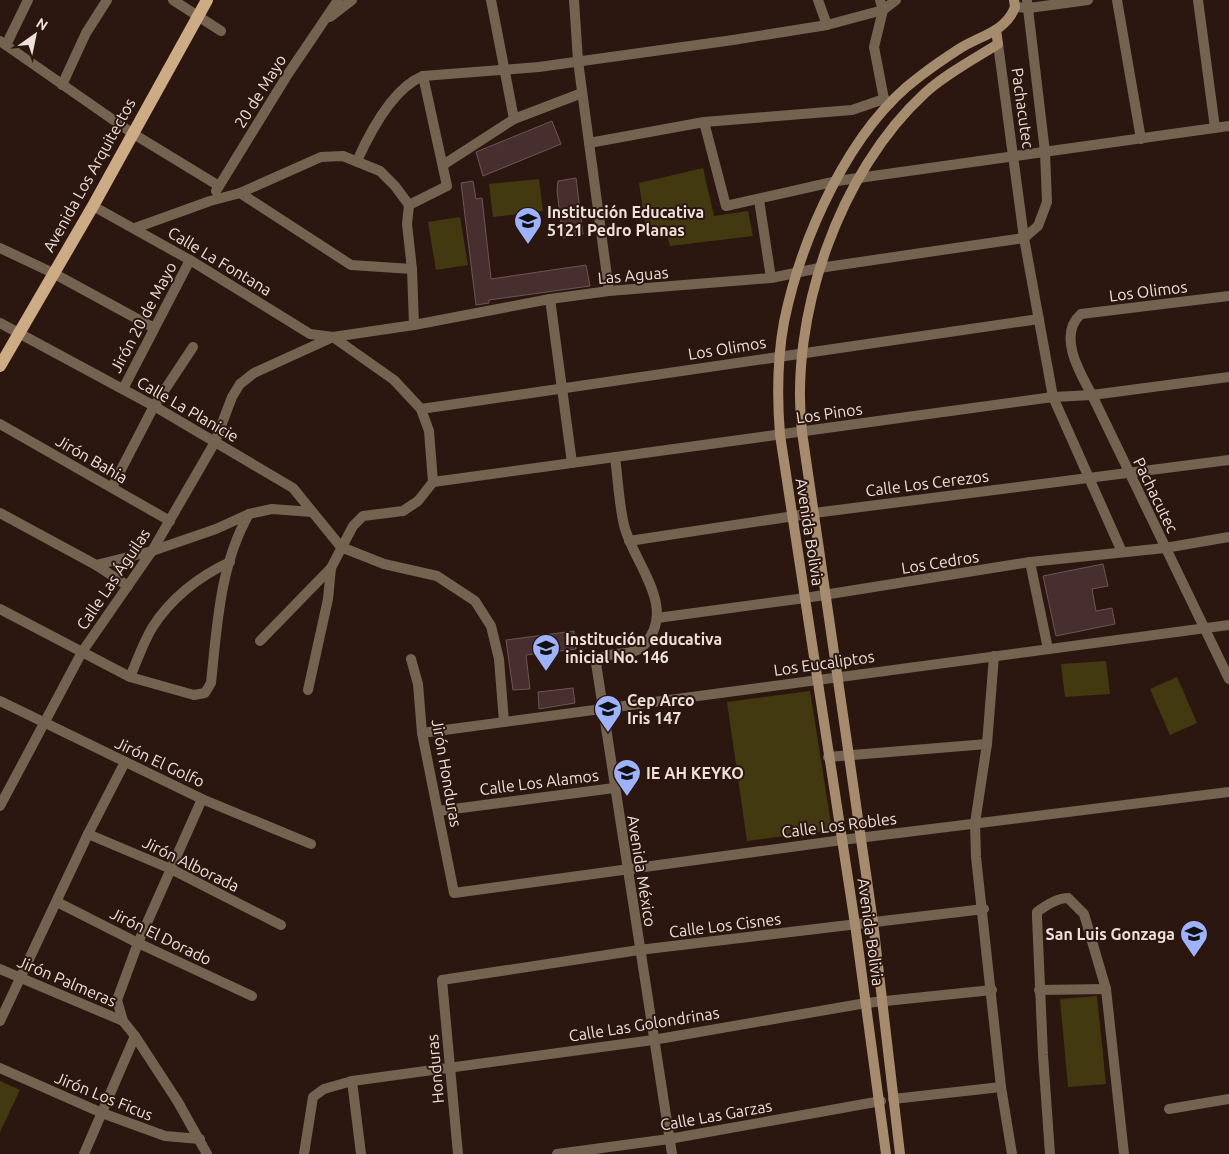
<svg xmlns="http://www.w3.org/2000/svg" width="1229" height="1154" font-family="Ubuntu,sans-serif">
	<style>
		.green { fill: #433910 }
		.building { fill: #472f30; stroke: #6f5455 }
		.lines { fill: none; stroke-linecap: round; stroke-linejoin: round }
		.minor { stroke: #746351; stroke-width: 10 }
		.tertiary { stroke: #746351; stroke-width: 10 }
		.secondary { stroke: #a68c6f; stroke-width: 10 }
		.primary { stroke: #cdab85; stroke-width: 12 }
		.labels { text-anchor: middle; dominant-baseline: central; stroke-width: 4; stroke-linejoin: round; paint-order: stroke }
		.street-label { font-size: 16px; fill: #eee0da; stroke: #2b170f }
		.poi-label { font-size: 16px; font-weight: bold; fill: #eee0da; stroke: #2b170f; text-anchor: start }
	</style>
	<rect width="100%" height="100%" fill="#2b170f"/>
	<g class="green">
		<path d="M703,168L714,216L748,211L753,236L670,246L667,235L647,236L639,183Z"/>
		<path d="M539,179L543,211L493,217L489,184Z"/>
		<path d="M460,217L468,265L436,270L428,222Z"/>
		<path d="M1106,661L1110,694L1065,697L1061,664Z"/>
		<path d="M1177,677L1197,723L1170,735L1150,689Z"/>
		<path d="M810,691L832,830L747,841L727,702Z"/>
		<path d="M1097,996L1106,1084L1068,1087L1060,999Z"/>
		<path d="M0,1081L20,1090L0,1132Z"/>
	</g>
	<g class="building">
		<path d="M552,121L561,144L483,176L476,152Z"/>
		<path d="M576,178L583,234L563,238L557,191L558,181Z"/>
		<path d="M473,181L476,199L482,198L491,279L586,265L590,286L489,300V303L476,305L461,183Z"/>
		<path d="M1103,564L1108,586L1092,589L1096,611L1112,608L1115,624L1056,636L1043,576Z"/>
		<path d="M574,631L576,649L526,655L530,689L513,690L506,640Z"/>
		<path d="M573,688L575,703L539,709L538,692Z"/>
	</g>
	<g class="lines">
		<g class="minor">
			<path d="M173,0L221,31"/>
			<path d="M491,0L514,119"/>
			<path d="M574,0L578,61L609,291"/>
			<path d="M818,0L827,25"/>
			<path d="M880,0L883,10L874,47L884,99"/>
			<path d="M1117,0L1141,139"/>
			<path d="M1198,0L1215,128"/>
			<path d="M1015,7L1029,8L1088,0"/>
			<path d="M330,17L352,0"/>
			<path d="M0,41L132,133L219,186"/>
			<path d="M6,45L28,0"/>
			<path d="M62,85L86,33L107,0"/>
			<path d="M704,122L726,206L837,181L1229,126"/>
			<path d="M589,143L704,122L852,110L884,99L890,103"/>
			<path d="M357,161C370,132 393,88 423,76L539,67L733,40L827,25L883,10L896,0"/>
			<path d="M443,165L514,119L582,93"/>
			<path d="M216,191L288,74L338,0"/>
			<path d="M240,193L351,265L412,269"/>
			<path d="M759,200L771,278"/>
			<path d="M409,205L447,186L423,76"/>
			<path d="M93,206L190,260L310,334L333,337L394,380L421,409L429,431L433,482L418,501L403,511L363,516L353,526L331,568L260,641"/>
			<path d="M135,228L210,201L240,193L321,157L343,156L380,171L395,186L409,205L407,224L412,269L414,325"/>
			<path d="M0,248L53,273L154,328"/>
			<path d="M1229,296L1081,314C1057,335 1080,373 1092,395L1229,377"/>
			<path d="M550,299L572,463"/>
			<path d="M0,323L154,406L293,488L341,547L384,564L437,576L475,601L491,626L499,659L504,722"/>
			<path d="M123,389L190,260"/>
			<path d="M421,409L1039,319"/>
			<path d="M0,424L170,521"/>
			<path d="M615,457C618,480 619,504 624,525C633,563 679,608 644,645C632,659 608,648 596,663L672,1154"/>
			<path d="M433,482L1053,397L1122,552"/>
			<path d="M112,487L154,406L193,347"/>
			<path d="M0,513L96,565L128,586"/>
			<path d="M629,541L814,513L1229,460"/>
			<path d="M1030,562L1048,649"/>
			<path d="M96,565L152,551L216,529L249,514L272,509L312,512"/>
			<path d="M0,609L130,677L194,695L205,693L211,683C217,626 220,564 249,514"/>
			<path d="M657,618L805,598L1030,562L1165,548L1229,537"/>
			<path d="M994,656L987,744L975,823L976,857L1001,1087L1012,1154"/>
			<path d="M411,659L418,684L422,733L454,893L842,840L1229,792"/>
			<path d="M130,677C137,661 143,643 152,628C170,599 199,576 230,562"/>
			<path d="M308,690L328,599L331,568"/>
			<path d="M0,701L202,799L311,844"/>
			<path d="M422,733L1229,625"/>
			<path d="M828,757L987,744"/>
			<path d="M202,799L138,943L117,1000L123,1021L135,1036L178,1102L207,1154"/>
			<path d="M0,806L82,652L152,551L215,442L232,397L240,384L254,373L333,337L414,325L550,299L609,291L771,278L819,268L1024,238L1038,226L1047,202L1045,152L1027,0"/>
			<path d="M438,811L614,788"/>
			<path d="M88,834L171,869L281,925"/>
			<path d="M57,902L138,943L252,996"/>
			<path d="M0,969L123,1021"/>
			<path d="M1039,990L1106,989"/>
			<path d="M0,1021L88,834L125,762"/>
			<path d="M0,1068L102,1113L165,1136L200,1139"/>
			<path d="M352,1081L361,1154"/>
			<path d="M893,1099L1001,1087"/>
			<path d="M1169,1109L1229,1099"/>
			<path d="M84,1154L135,1036"/>
			<path d="M304,1154L313,1097L324,1089L352,1081L653,1040L866,1003L992,990"/>
			<path d="M458,1154L442,980L639,950L984,909"/>
			<path d="M557,1154L669,1139L881,1101"/>
			<path d="M1050,1154L1043,1055L1037,917V912C1045,906 1058,898 1068,898L1084,914L1106,989L1124,1154"/>
		</g>
		<path class="tertiary" d="M998,44L1024,238L1053,397L1092,395L1229,679"/>
		<g class="secondary">
			<path d="M886,1154L855,924L780,435C777,397 777,360 784,322C801,239 849,129 919,77C932,67 945,58 959,49C979,36 1006,32 1015,7L1014,0"/>
			<path d="M900,1154L873,922L802,432C789,316 839,172 925,93C946,74 974,59 998,44L996,30"/>
		</g>
		<path class="primary" d="M0,366L93,206L207,0"/>
	</g>
	<defs>
		<symbol id="school-pin" viewBox="-11 -11 22 30"><path d="M0 17L-7.5 6A9.5 9.5 0 1 1 7.5 6Z" fill="#9fb3fd" stroke="#2b170f"/><path d="M0-5L7-2L0 1L-7-2ZM-4 1L0 2.5L4 1V4Q0 6-4 4Z" fill="#111"/></symbol>
		<symbol id="university-pin" viewBox="-11 -11 22 30"><path d="M0 17L-7.5 6A9.5 9.5 0 1 1 7.5 6Z" fill="#9fb3fd" stroke="#2b170f"/><path d="M0-5L7-2L0 1L-7-2ZM-4 1L0 2.5L4 1V4Q0 6-4 4Z" fill="#111"/></symbol>
	</defs>
	<g fill-rule="evenodd">
		<use href="#school-pin" x="512" y="205" width="32" height="43"/>
		<use href="#school-pin" x="530" y="632" width="32" height="43"/>
		<use href="#university-pin" x="592" y="693" width="32" height="43"/>
		<use href="#school-pin" x="611" y="757" width="32" height="43"/>
		<use href="#university-pin" x="1178" y="918" width="32" height="43"/>
	</g>
	<g class="labels">
		<g class="street-label">
			<text transform="translate(260 91) rotate(-58)">20 de Mayo</text>
			<text transform="translate(1023 108) rotate(82)">Pachacutec</text>
			<text transform="translate(89 175) rotate(-61)">Avenida Los Arquitectos</text>
			<text transform="translate(220 261) rotate(31)">Calle La Fontana</text>
			<text transform="translate(633 275) rotate(-5)">Las Aguas</text>
			<text transform="translate(1148 291) rotate(-7)">Los Olimos</text>
			<text transform="translate(143 317) rotate(-62)">Jirón 20 de Mayo</text>
			<text transform="translate(727 348) rotate(-9)">Los Olimos</text>
			<text transform="translate(188 409) rotate(30)">Calle La Planicie</text>
			<text transform="translate(829 413) rotate(-8)">Los Pinos</text>
			<text transform="translate(92 459) rotate(30)">Jirón Bahia</text>
			<text transform="translate(927 483) rotate(-7)">Calle Los Cerezos</text>
			<text transform="translate(1156 495) rotate(64)">Pachacutec</text>
			<text transform="translate(810 532) rotate(81)">Avenida Bolivia</text>
			<text transform="translate(940 562) rotate(-9)">Los Cedros</text>
			<text transform="translate(113 579) rotate(-56)">Calle Las Águilas</text>
			<text transform="translate(824 663) rotate(-8)">Los Eucaliptos</text>
			<text transform="translate(160 762) rotate(25)">Jirón El Golfo</text>
			<text transform="translate(447 773) rotate(80)">Jirón Honduras</text>
			<text transform="translate(539 782) rotate(-7)">Calle Los Alamos</text>
			<text transform="translate(839 825) rotate(-7)">Calle Los Robles</text>
			<text transform="translate(191 864) rotate(26)">Jirón Alborada</text>
			<text transform="translate(642 871) rotate(81)">Avenida México</text>
			<text transform="translate(725 925) rotate(-7)">Calle Los Cisnes</text>
			<text transform="translate(871 932) rotate(82)">Avenida Bolivia</text>
			<text transform="translate(161 936) rotate(26)">Jirón El Dorado</text>
			<text transform="translate(67 981) rotate(23)">Jirón Palmeras</text>
			<text transform="translate(644 1024) rotate(-9)">Calle Las Golondrinas</text>
			<text transform="translate(435 1069) rotate(-95)">Honduras</text>
			<text transform="translate(104 1096) rotate(22)">Jirón Los Ficus</text>
			<text transform="translate(716 1115) rotate(-10)">Calle Las Garzas</text>
		</g>
		<g class="poi-label">
			<text x="547" y="212">Institución Educativa<tspan x="547" dy="18">5121 Pedro Planas</tspan></text>
			<text x="565" y="639">Institución educativa<tspan x="565" dy="18">inicial No. 146</tspan></text>
			<text x="627" y="700">Cep Arco<tspan x="627" dy="18">Iris 147</tspan></text>
			<text x="646" y="773">IE AH KEYKO</text>
			<text x="1175" y="934" text-anchor="end">San Luis Gonzaga</text>
		</g>
	</g>
	<g transform="translate(35 35) rotate(33)" stroke="#2b170f" stroke-width="4" paint-order="stroke">
	<path d="M0-4L9 19L0 12L-9 19Z" fill="#eee0da"/>
	<text y="-8" font-size="14" font-weight="bold" text-anchor="middle" fill="#eee0da">N</text>
	</g>
</svg>
